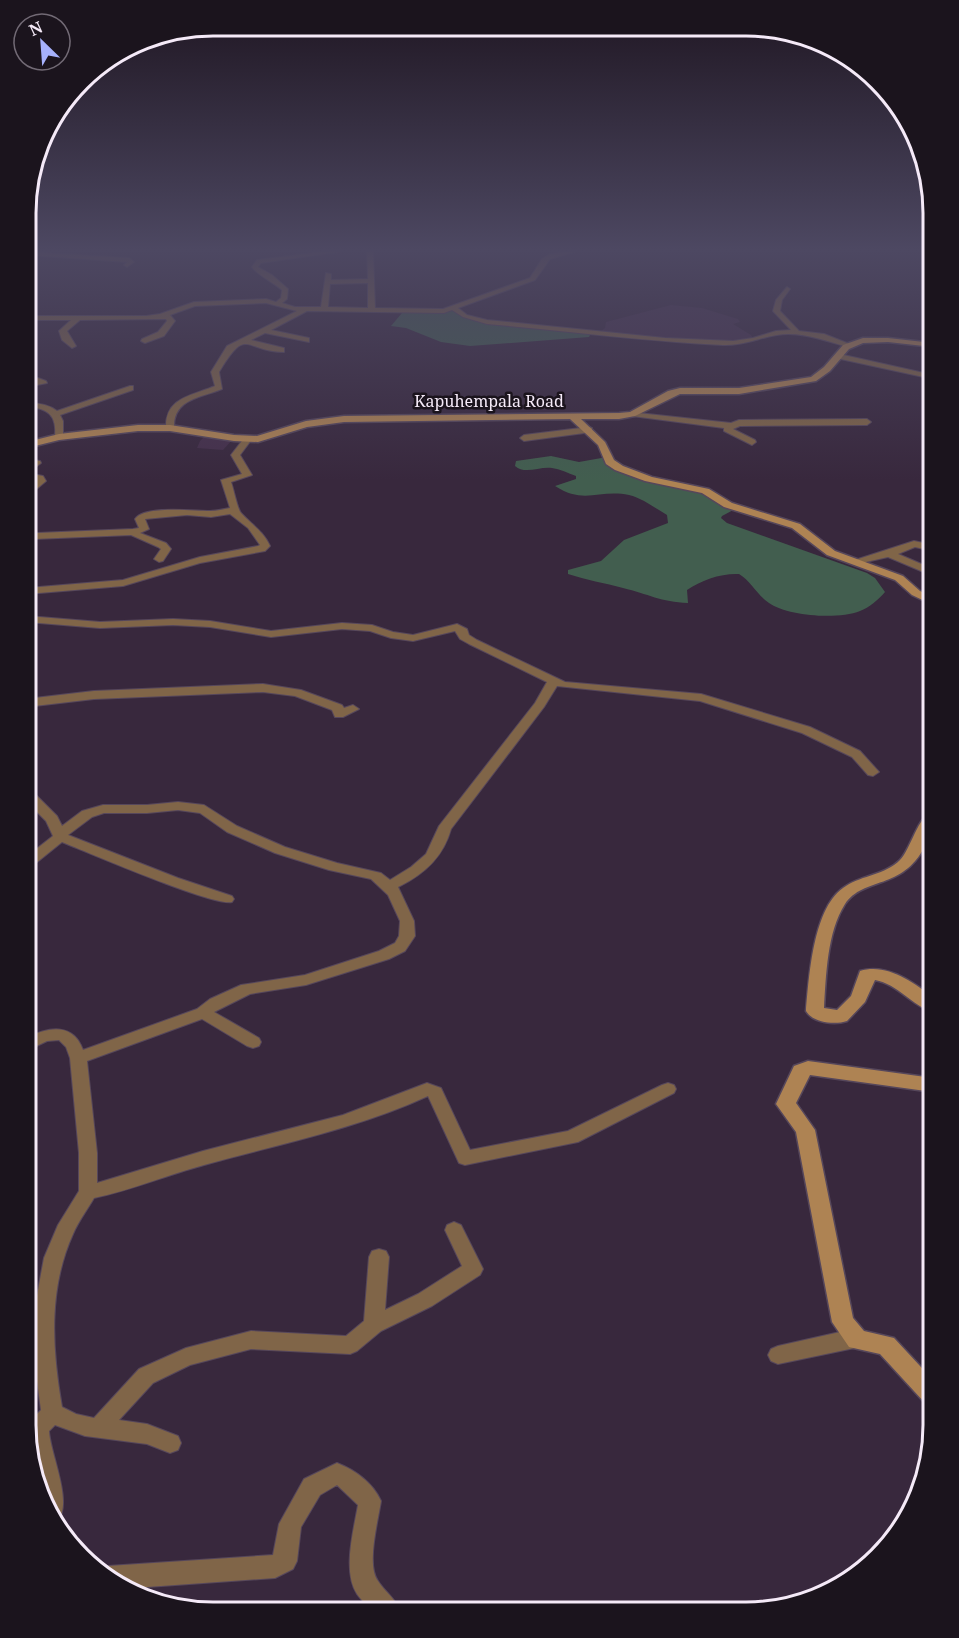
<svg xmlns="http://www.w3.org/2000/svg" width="959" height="1638" font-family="'Noto Serif',serif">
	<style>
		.built { fill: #45304b }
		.green { fill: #425e4f }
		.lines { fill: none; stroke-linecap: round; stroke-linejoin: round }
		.street-casing { stroke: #56475b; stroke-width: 2 }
		.secondary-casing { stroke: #56475b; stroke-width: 3 }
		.street { fill: #806548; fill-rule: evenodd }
		.secondary { fill: #ae8353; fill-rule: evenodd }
		.labels { text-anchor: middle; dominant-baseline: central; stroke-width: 5; stroke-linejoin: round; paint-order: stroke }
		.far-street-label { font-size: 16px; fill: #f5eaf8; stroke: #1b141d }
		.rim { fill: none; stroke: #f5eaf8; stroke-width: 3 }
	</style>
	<rect width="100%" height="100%" fill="#38283d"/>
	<g class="built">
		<path d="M671,305L702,308L738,319L740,322L733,324L751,335L754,340L706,343L600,332L605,328L606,322Z"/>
		<path d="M208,433L234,438L223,450L197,448L200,441Z"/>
	</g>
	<g class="green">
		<path d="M455,309L473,320L592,331L589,337L470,346L441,342L406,328L391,326L402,313Z"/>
		<path d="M551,456L579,462L607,457L619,468L705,491L737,508L722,516L721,518L727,523L867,573L875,578L885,592C879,599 869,608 860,611C837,620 788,616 769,603C757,595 751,581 739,574C722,573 701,580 687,590L688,603C661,602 648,594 623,588C605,583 586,580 568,574V570L601,561L624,540L668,523L667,515C655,508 642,498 629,495C599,489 584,505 555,486L576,479V476C568,473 560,469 552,468C540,466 525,475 515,466L516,461Z"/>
	</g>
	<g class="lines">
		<defs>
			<g id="street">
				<path d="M328,251H343L261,263L258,267L272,275L288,289L287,299L282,303L295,307H321L326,273L331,274V280L368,279L367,251H373L375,308L443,309L530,278L542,259L550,254L577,251L550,259L535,280L458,308L467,315L487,320L665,338L733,341L753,338L776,331L791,330L773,311L776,300L787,287L790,289L782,300L780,311L799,331L824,334L852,345L848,347C825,341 801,331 777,335C758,338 743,346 723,345C644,341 566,331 487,324L463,317L452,310L444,313L307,311L271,330L309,338V342L265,333L251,340L284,348V352C244,352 248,324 219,372L222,389C200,398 173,399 174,428L170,431L166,428C165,397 192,396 215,386L211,372L227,346L297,311L266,303L195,306L170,315L175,321L164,336L145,343L141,341L142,339L158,332L167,321L166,319L80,320L67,331L76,346L72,348L62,340L59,331L71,320H27V302L33,308L31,316H146L160,314L194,302L266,299L276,302L281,298L282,290C274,283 256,274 252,267L257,260ZM368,283V308L328,307L330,284Z"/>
				<path d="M30,252L129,258L134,262L127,267L124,265L127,262L28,255Z"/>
				<path d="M839,354L933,375V379L836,358L835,356Z"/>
				<path d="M27,374L46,381L47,383L27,387V383L34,382L27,379Z"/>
				<path d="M130,386H133V390L60,415L63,421V437L59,440L55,437C57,415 48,408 27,407V403C38,403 48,404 57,411Z"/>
				<path d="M629,412L731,423L739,420L867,419L871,422L867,425L740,426L733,429L755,440L756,442L752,445L724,431V428L632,416H629Z"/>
				<path d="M589,427L592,428V432L524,441L520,438L524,435Z"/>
				<path d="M248,436L252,439L240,455L252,475L231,482C234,490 237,508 241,513C252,525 263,531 270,546L265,551L200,563L123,586L27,594V588L123,580L200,557L258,546L260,545L248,528L230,514L211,517L187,515L145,519L149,529L140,533L166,543L171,549L163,561L159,562L154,559L161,549L158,547L131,535L34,539L31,538L27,532V522L30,523L37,533L133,529L139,528L135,519C145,505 194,511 210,511C217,511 223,509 230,508L221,480L242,474L231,455L245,437Z"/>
				<path d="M27,459L40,461L41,463L37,466L27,465Z"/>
				<path d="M27,473L43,476L46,481L27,497V489L36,480L27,479Z"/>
				<path d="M914,541L933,545V551L915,547L898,554L933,569V576L888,557L857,564L852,561Z"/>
				<path d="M27,616L100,622L173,619L210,621L271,631L342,623L372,625L393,632L413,635L457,624L467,629L469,635L477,640L565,682L701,694L810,727L860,751L879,772L873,776L868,775L852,757L802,733L700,701L557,686L544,707L451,829C443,858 423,875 398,887L414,921L415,936L405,951L389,959L306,985L250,994L214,1012L259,1038L261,1042L259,1046L253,1048L247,1046L202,1019L87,1061L97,1153V1183L203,1151L343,1115L427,1083L441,1088L470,1150L568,1131L662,1085L668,1083L674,1085L676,1089L674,1093L578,1142L465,1165L459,1163L428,1096C356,1129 279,1144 204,1165C167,1175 132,1190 94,1198C87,1210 78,1222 73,1234C48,1289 52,1349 62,1407L76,1414L94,1418L139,1369L186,1348L251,1331L346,1336L364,1321L369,1257L372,1251L379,1249L386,1251L389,1257L385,1310L418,1294L462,1266L445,1230L447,1225L454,1222L461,1225L483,1269L480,1275L432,1306L381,1331L357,1351L350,1354L251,1349L190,1365L153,1383L119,1420L147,1424L178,1436L181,1443L178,1450L170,1453L147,1444L85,1436L55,1425L49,1431C50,1453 73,1502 58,1520L40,1496L37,1466L28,1436L27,1428L30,1421L41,1410L35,1367L33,1317L44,1258L58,1225L79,1191V1153L70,1058L66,1047L59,1040L47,1041L26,1051V1038C48,1027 73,1022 83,1050L197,1009L210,999L241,985L305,975L379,951L395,943L399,936L400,921L388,895L371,879L329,870L275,853L227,832L200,813L178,810L147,813H104L92,817L68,835L178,878L232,896L234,899L232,902C215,907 87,852 62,842L31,867L26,868V857L53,836L46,821L26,801V789L31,790L57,816L62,826L82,811L103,805H147L178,802L204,805L237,826L285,847L337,863L381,873L390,880L411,867L426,854L439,826L535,703L547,682L469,644L460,639L455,631L413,641L391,638L370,631L342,629L271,637L210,627L173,625L100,628L27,622Z"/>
				<path d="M263,684L301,690L342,705L344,708L353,705L359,709L343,717H335L332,710L295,696L263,692L94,699L26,707V699L94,691Z"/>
				<path d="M849,1330L864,1334L867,1340L864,1346L778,1364L771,1361L768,1355L771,1349L778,1346Z"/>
				<path d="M337,1463C355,1470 373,1483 381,1501C378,1521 366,1565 378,1581C385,1592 396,1599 401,1612L373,1611C368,1606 361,1600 357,1594C342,1571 354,1529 358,1505L337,1485L320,1495L301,1527L297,1561L293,1569L275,1578L133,1588L99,1573L100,1570L108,1566L273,1555L279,1524L304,1479Z"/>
			</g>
			<g id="secondary">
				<path d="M863,338H888L933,343V347L888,342L863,343L849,349L830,371L816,381L739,394H680L635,416L619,419H581L605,442L614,460L623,466L652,477L709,489L732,503L800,524L835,551L903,576L920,591L933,597V605L912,595L895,580L827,555L792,528L724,507L702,493L645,481L615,470L606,464L598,445L570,419L344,422L307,427L258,442L234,441L170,431H138L59,440L27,448V442L59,434L138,425H170L234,435L257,436L306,421L344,416L619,413L630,412L668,391L680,388H739L811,377L824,367L843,345Z"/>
				<path d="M933,812C934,825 931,834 925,846C902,891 864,876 845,904C827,932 826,976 824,1008L837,1010L851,996L860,971C887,963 912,982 933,997V1012C912,1006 898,984 875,980L865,1002L847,1021C835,1025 813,1023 806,1011C809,977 813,905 846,886C863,875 885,875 900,860C911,849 918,815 933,812Z"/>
				<path d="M808,1061L933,1078V1092L810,1075L796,1103L815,1130L853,1318L864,1331L894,1338L933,1380V1407L925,1403L880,1354L849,1347L832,1322L796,1132L776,1104L794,1066Z"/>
			</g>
		</defs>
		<use href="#street" class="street-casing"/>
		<use href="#secondary" class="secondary-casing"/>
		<use href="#street" class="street"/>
		<use href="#secondary" class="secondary"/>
	</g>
	<linearGradient id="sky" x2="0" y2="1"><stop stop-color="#1f1622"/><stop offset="0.52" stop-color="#4d4862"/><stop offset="1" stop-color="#4d4862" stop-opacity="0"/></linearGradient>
	<rect width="959" height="480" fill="url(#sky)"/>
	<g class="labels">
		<g class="far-street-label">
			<text x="489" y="401">Kapuhempala Road</text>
		</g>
	</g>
	<path d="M0 0H959V1638H0ZM213 36H746A177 177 0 0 1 923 213V1425A177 177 0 0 1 746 1602H213A177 177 0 0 1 36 1425V213A177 177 0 0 1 213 36Z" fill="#1b141d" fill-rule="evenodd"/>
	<path class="rim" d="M213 36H746A177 177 0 0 1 923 213V1425A177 177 0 0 1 746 1602H213A177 177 0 0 1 36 1425V213A177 177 0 0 1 213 36Z"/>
	<g transform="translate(42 42) rotate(335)"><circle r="28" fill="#1b141d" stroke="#726a75" stroke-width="1.5"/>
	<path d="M0-4.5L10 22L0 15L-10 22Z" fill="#a6b1fc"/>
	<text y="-9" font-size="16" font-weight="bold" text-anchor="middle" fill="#f5eaf8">N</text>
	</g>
</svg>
